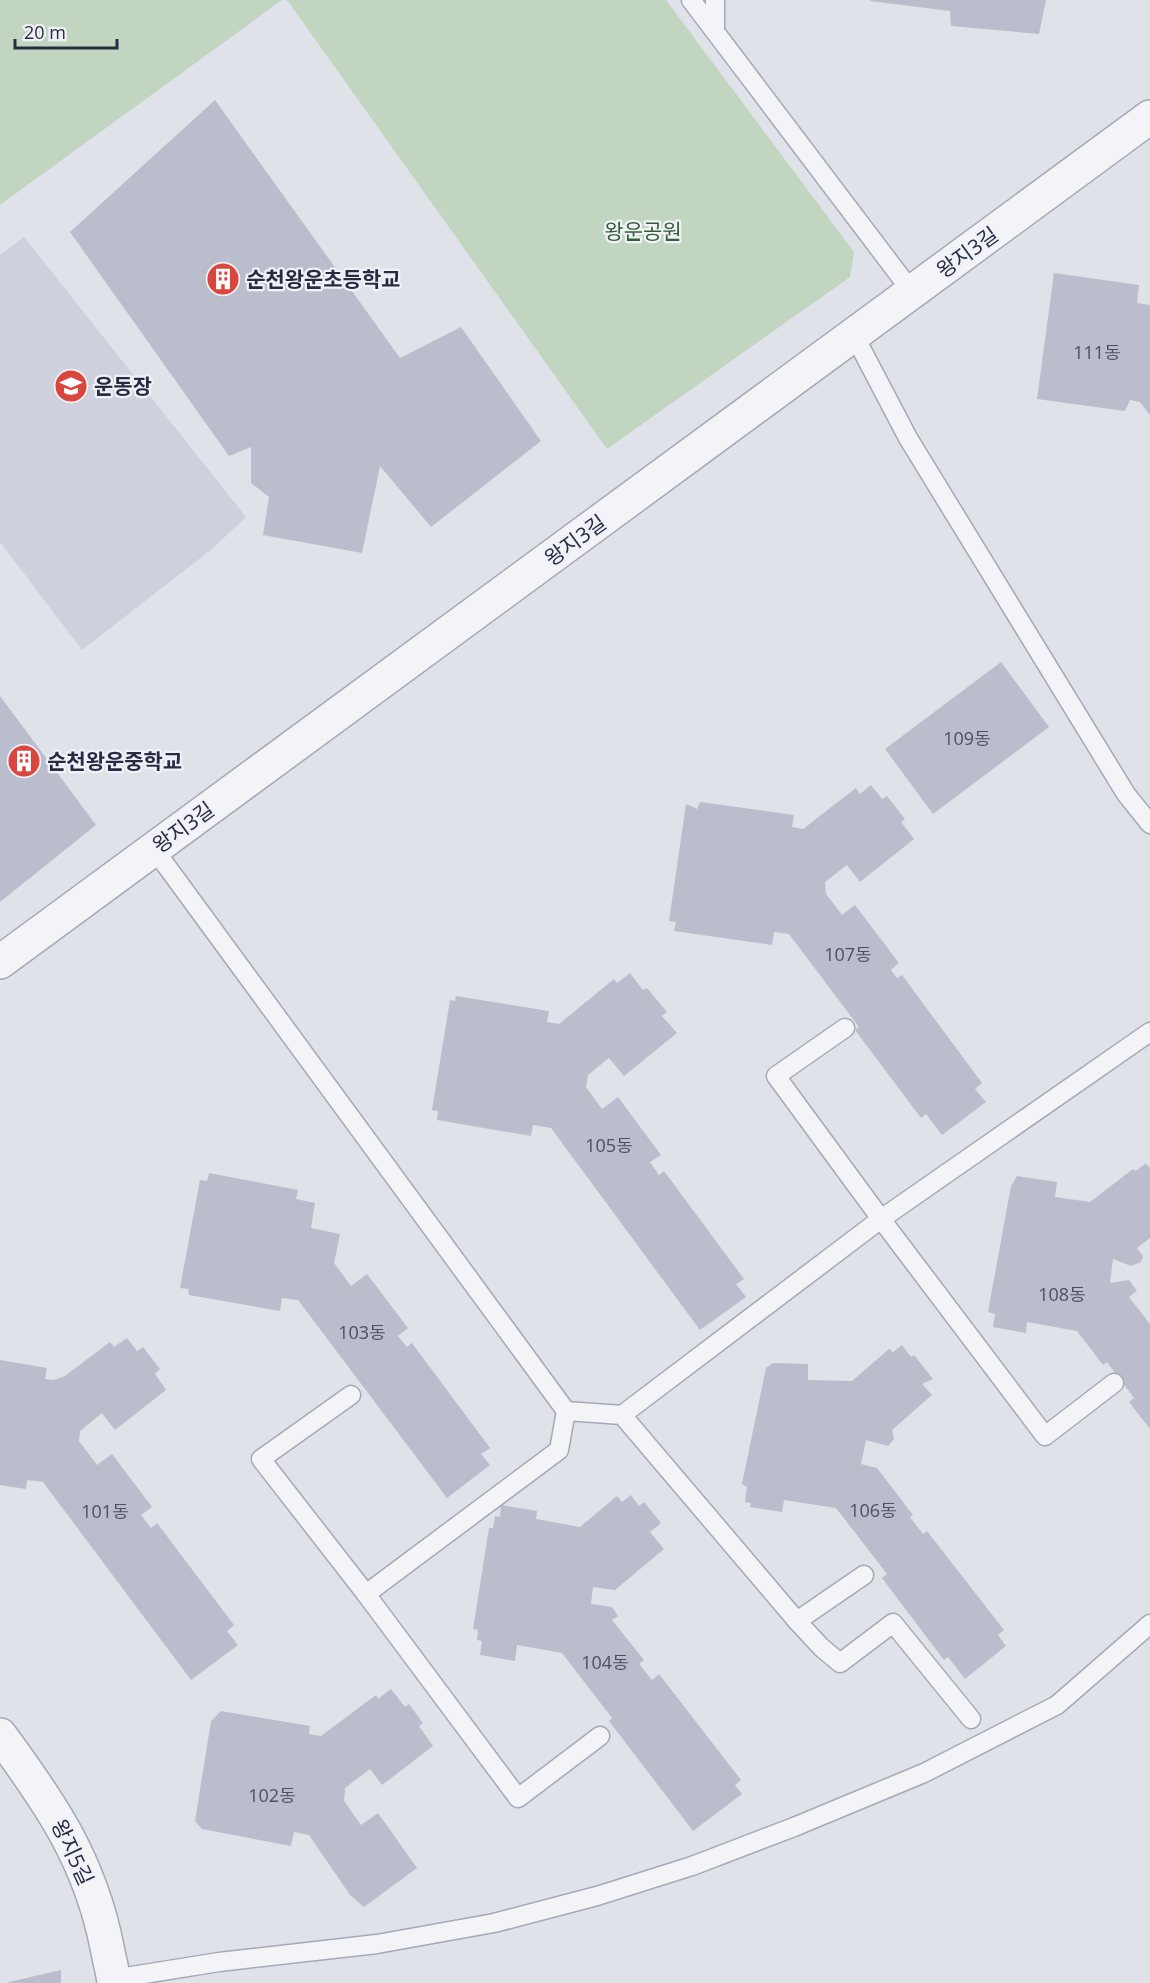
<svg xmlns="http://www.w3.org/2000/svg" width="1150" height="1983" font-family="'Open Sans','Noto Sans KR',sans-serif">
	<style>
		.built { fill: #ced1dc }
		.green { fill: #c2d5c1 }
		.building { fill: #babdcb }
		.lines { fill: none; stroke-linecap: round; stroke-linejoin: round }
		.service-casing { stroke: #a5a8b5; stroke-width: 21 }
		.tertiary-casing { stroke: #a5a8b5; stroke-width: 36 }
		.service { stroke: #f4f4f8; stroke-width: 18 }
		.tertiary { stroke: #f4f4f8; stroke-width: 33 }
		.labels { text-anchor: middle; dominant-baseline: central; stroke-width: 4.5; stroke-linejoin: round; paint-order: stroke }
		.number-label { font-size: 18px; fill: #4c5065 }
		.park-label { font-size: 21px; fill: #346035; stroke: #f0f2f8 }
		.street-label { font-size: 21px; fill: #282c43; stroke: #f0f2f8 }
		.poi-label { font-size: 21px; font-weight: bold; fill: #282c43; stroke: #f0f2f8; text-anchor: start }
	</style>
	<rect width="100%" height="100%" fill="#e0e2ea"/>
	<path class="built" d="M24,237L246,517L212,549L82,650L0,542V255Z"/>
	<g class="green">
		<path d="M0,0H282L0,205Z"/>
		<path d="M287,0H666L854,252L850,277L607,449Z"/>
	</g>
	<g class="building">
		<path d="M870,0H1046L1039,34L951,26L950,11L870,1Z"/>
		<path d="M215,100L400,358L461,327L541,441L431,527L380,466L362,553L263,535L269,497L251,483V447L229,456L70,232Z"/>
		<path d="M1054,273L1139,285L1137,303L1150,305V415L1140,402L1130,400L1125,411L1037,399Z"/>
		<path d="M1001,662L1049,727L933,814L885,749Z"/>
		<path d="M0,696L96,825L0,902Z"/>
		<path d="M871,785L882,799L887,796L905,819L901,822L914,839L860,882L847,865L825,882L826,894L842,915L855,905L899,963L891,970L897,978L902,975L982,1083L975,1089L986,1102L942,1135L926,1114L921,1118L855,1030L859,1027L789,934L774,932L772,945L674,931L676,922L669,921L686,804L697,809L700,802L794,815L792,827L803,829L856,788L860,794Z"/>
		<path d="M630,973L643,990L647,988L667,1012L662,1016L677,1033L624,1076L609,1058L588,1075L586,1087L602,1109L618,1097L661,1155L650,1162L659,1175L664,1171L744,1279L736,1284L746,1297L700,1330L551,1128L533,1125L531,1136L437,1120L438,1111L432,1110L450,1000L455,1001L456,996L549,1011L547,1022L559,1024L614,979L617,983Z"/>
		<path d="M1146,1163L1150,1168V1238L1137,1248L1143,1256L1141,1262L1131,1266L1113,1259L1110,1283L1129,1280L1137,1291L1129,1297L1150,1324V1429L1129,1402L1134,1398L1107,1362L1103,1365L1077,1331L1027,1322L1026,1333L993,1327L995,1314L988,1312L1011,1186L1017,1176L1057,1182L1055,1197L1090,1202L1133,1169L1136,1171Z"/>
		<path d="M209,1173L298,1190L296,1199L315,1203L311,1228L340,1234L334,1263L351,1286L367,1274L408,1328L398,1336L407,1347L412,1343L490,1448L481,1454L490,1465L447,1498L298,1300L282,1298L280,1311L189,1295L188,1289L180,1288L200,1180L207,1181Z"/>
		<path d="M127,1338L137,1351L143,1347L160,1369L155,1374L166,1390L115,1430L102,1413L80,1431L79,1441L97,1465L112,1454L152,1507L141,1515L151,1528L157,1523L234,1625L227,1631L238,1645L191,1680L43,1482L27,1480L26,1489L0,1485V1360L47,1368L45,1379L54,1380L65,1376L110,1342L114,1347Z"/>
		<path d="M902,1345L911,1357L914,1355L933,1379L922,1384L932,1395L892,1430L894,1439L888,1446L866,1440L861,1464L877,1468L913,1515L910,1517L923,1534L927,1531L1004,1630L998,1635L1006,1646L965,1679L948,1657L944,1660L882,1578L887,1574L836,1508L784,1500L782,1512L750,1507L751,1503L745,1502L747,1487L742,1484L766,1368L773,1363L808,1364V1380L852,1381L889,1349L893,1352Z"/>
		<path d="M631,1495L639,1506L644,1502L661,1523L650,1532L664,1549L615,1590L593,1587L591,1604L612,1607L618,1616L612,1620L644,1660L639,1664L652,1680L659,1674L741,1780L735,1785L742,1794L693,1831L609,1721L612,1718L562,1653L517,1645L515,1661L480,1655L482,1641L477,1640L478,1630L473,1629L489,1528H493L495,1516L500,1517L501,1505L537,1511L536,1519L580,1527L617,1496L622,1502Z"/>
		<path d="M391,1689L405,1707L409,1704L423,1723L419,1726L433,1746L382,1785L370,1769L345,1788L344,1801L361,1825L378,1813L417,1868L364,1907L350,1895L309,1835L294,1832L291,1846L202,1829L195,1821L211,1721L221,1711L310,1726L309,1734L321,1736L376,1695L378,1699Z"/>
		<path d="M61,1970V1983H9V1982Z"/>
	</g>
	<g class="lines">
		<defs>
			<g id="service">
				<path d="M691,0L912,292"/>
				<path d="M715,31V0"/>
				<path d="M854,335L908,438L1126,794L1150,824"/>
				<path d="M154,849L566,1411L559,1450L366,1594L261,1459L351,1395"/>
				<path d="M845,1028L776,1076L881,1219L1045,1436L1114,1383"/>
				<path d="M566,1411L622,1415L797,1621L821,1647L840,1663L893,1623L971,1719"/>
				<path d="M622,1415L881,1219L1150,1032"/>
				<path d="M366,1594L518,1798L600,1736"/>
				<path d="M797,1621L864,1575"/>
				<path d="M113,1979L219,1962L377,1944L494,1923L597,1896L692,1866L794,1827L924,1773L1057,1705L1150,1624"/>
			</g>
			<g id="tertiary">
				<path d="M0,962L1150,117"/>
				<path d="M0,1735C51,1804 90,1861 107,1947C109,1959 113,1971 114,1983"/>
			</g>
		</defs>
		<use href="#service" class="service-casing"/>
		<use href="#tertiary" class="tertiary-casing"/>
		<use href="#service" class="service"/>
		<use href="#tertiary" class="tertiary"/>
	</g>
	<defs>
		<symbol id="building-disc" viewBox="-11 -11 22 22"><circle r="9.5" fill="#d8463d" stroke="#f0f2f8"/><path d="M-4-6H4V6H1V3H-1V6H-4ZM-2.5-4.3h1.7v1.8h-1.7ZM.8-4.3h1.7v1.8H.8ZM-2.5-1h1.7V.8h-1.7ZM.8-1h1.7V.8H.8Z" fill="#fff"/></symbol>
		<symbol id="school-disc" viewBox="-11 -11 22 22"><circle r="9.5" fill="#d8463d" stroke="#f0f2f8"/><path d="M0-5L7-2L0 1L-7-2ZM-4 1L0 2.5L4 1V4Q0 6-4 4Z" fill="#fff"/></symbol>
	</defs>
	<g fill-rule="evenodd">
		<use href="#building-disc" x="204" y="260" width="38" height="38"/>
		<use href="#school-disc" x="52" y="367" width="38" height="38"/>
		<use href="#building-disc" x="5" y="742" width="38" height="38"/>
	</g>
	<g class="labels">
		<g class="number-label">
			<text x="1097" y="352">111동</text>
			<text x="967" y="738">109동</text>
			<text x="848" y="954">107동</text>
			<text x="609" y="1145">105동</text>
			<text x="1062" y="1294">108동</text>
			<text x="362" y="1332">103동</text>
			<text x="873" y="1510">106동</text>
			<text x="105" y="1511">101동</text>
			<text x="605" y="1662">104동</text>
			<text x="272" y="1795">102동</text>
		</g>
		<g class="park-label">
			<text x="643" y="231">왕운공원</text>
		</g>
		<g class="street-label">
			<text transform="translate(967 252) rotate(-36)">왕지3길</text>
			<text transform="translate(575 540) rotate(-36)">왕지3길</text>
			<text transform="translate(183 827) rotate(-36)">왕지3길</text>
			<text transform="translate(73 1852) rotate(65)">왕지5길</text>
		</g>
		<g class="poi-label">
			<text x="246" y="279">순천왕운초등학교</text>
			<text x="94" y="386">운동장</text>
			<text x="47" y="761">순천왕운중학교</text>
		</g>
	</g>
	<path d="M15 39v9h102v-9" fill="none" stroke="#282c43" stroke-width="3"/>
	<text x="24" y="39" font-size="18" fill="#282c43" stroke="#f0f2f8" stroke-width="4.5" paint-order="stroke">20 m</text>
</svg>
